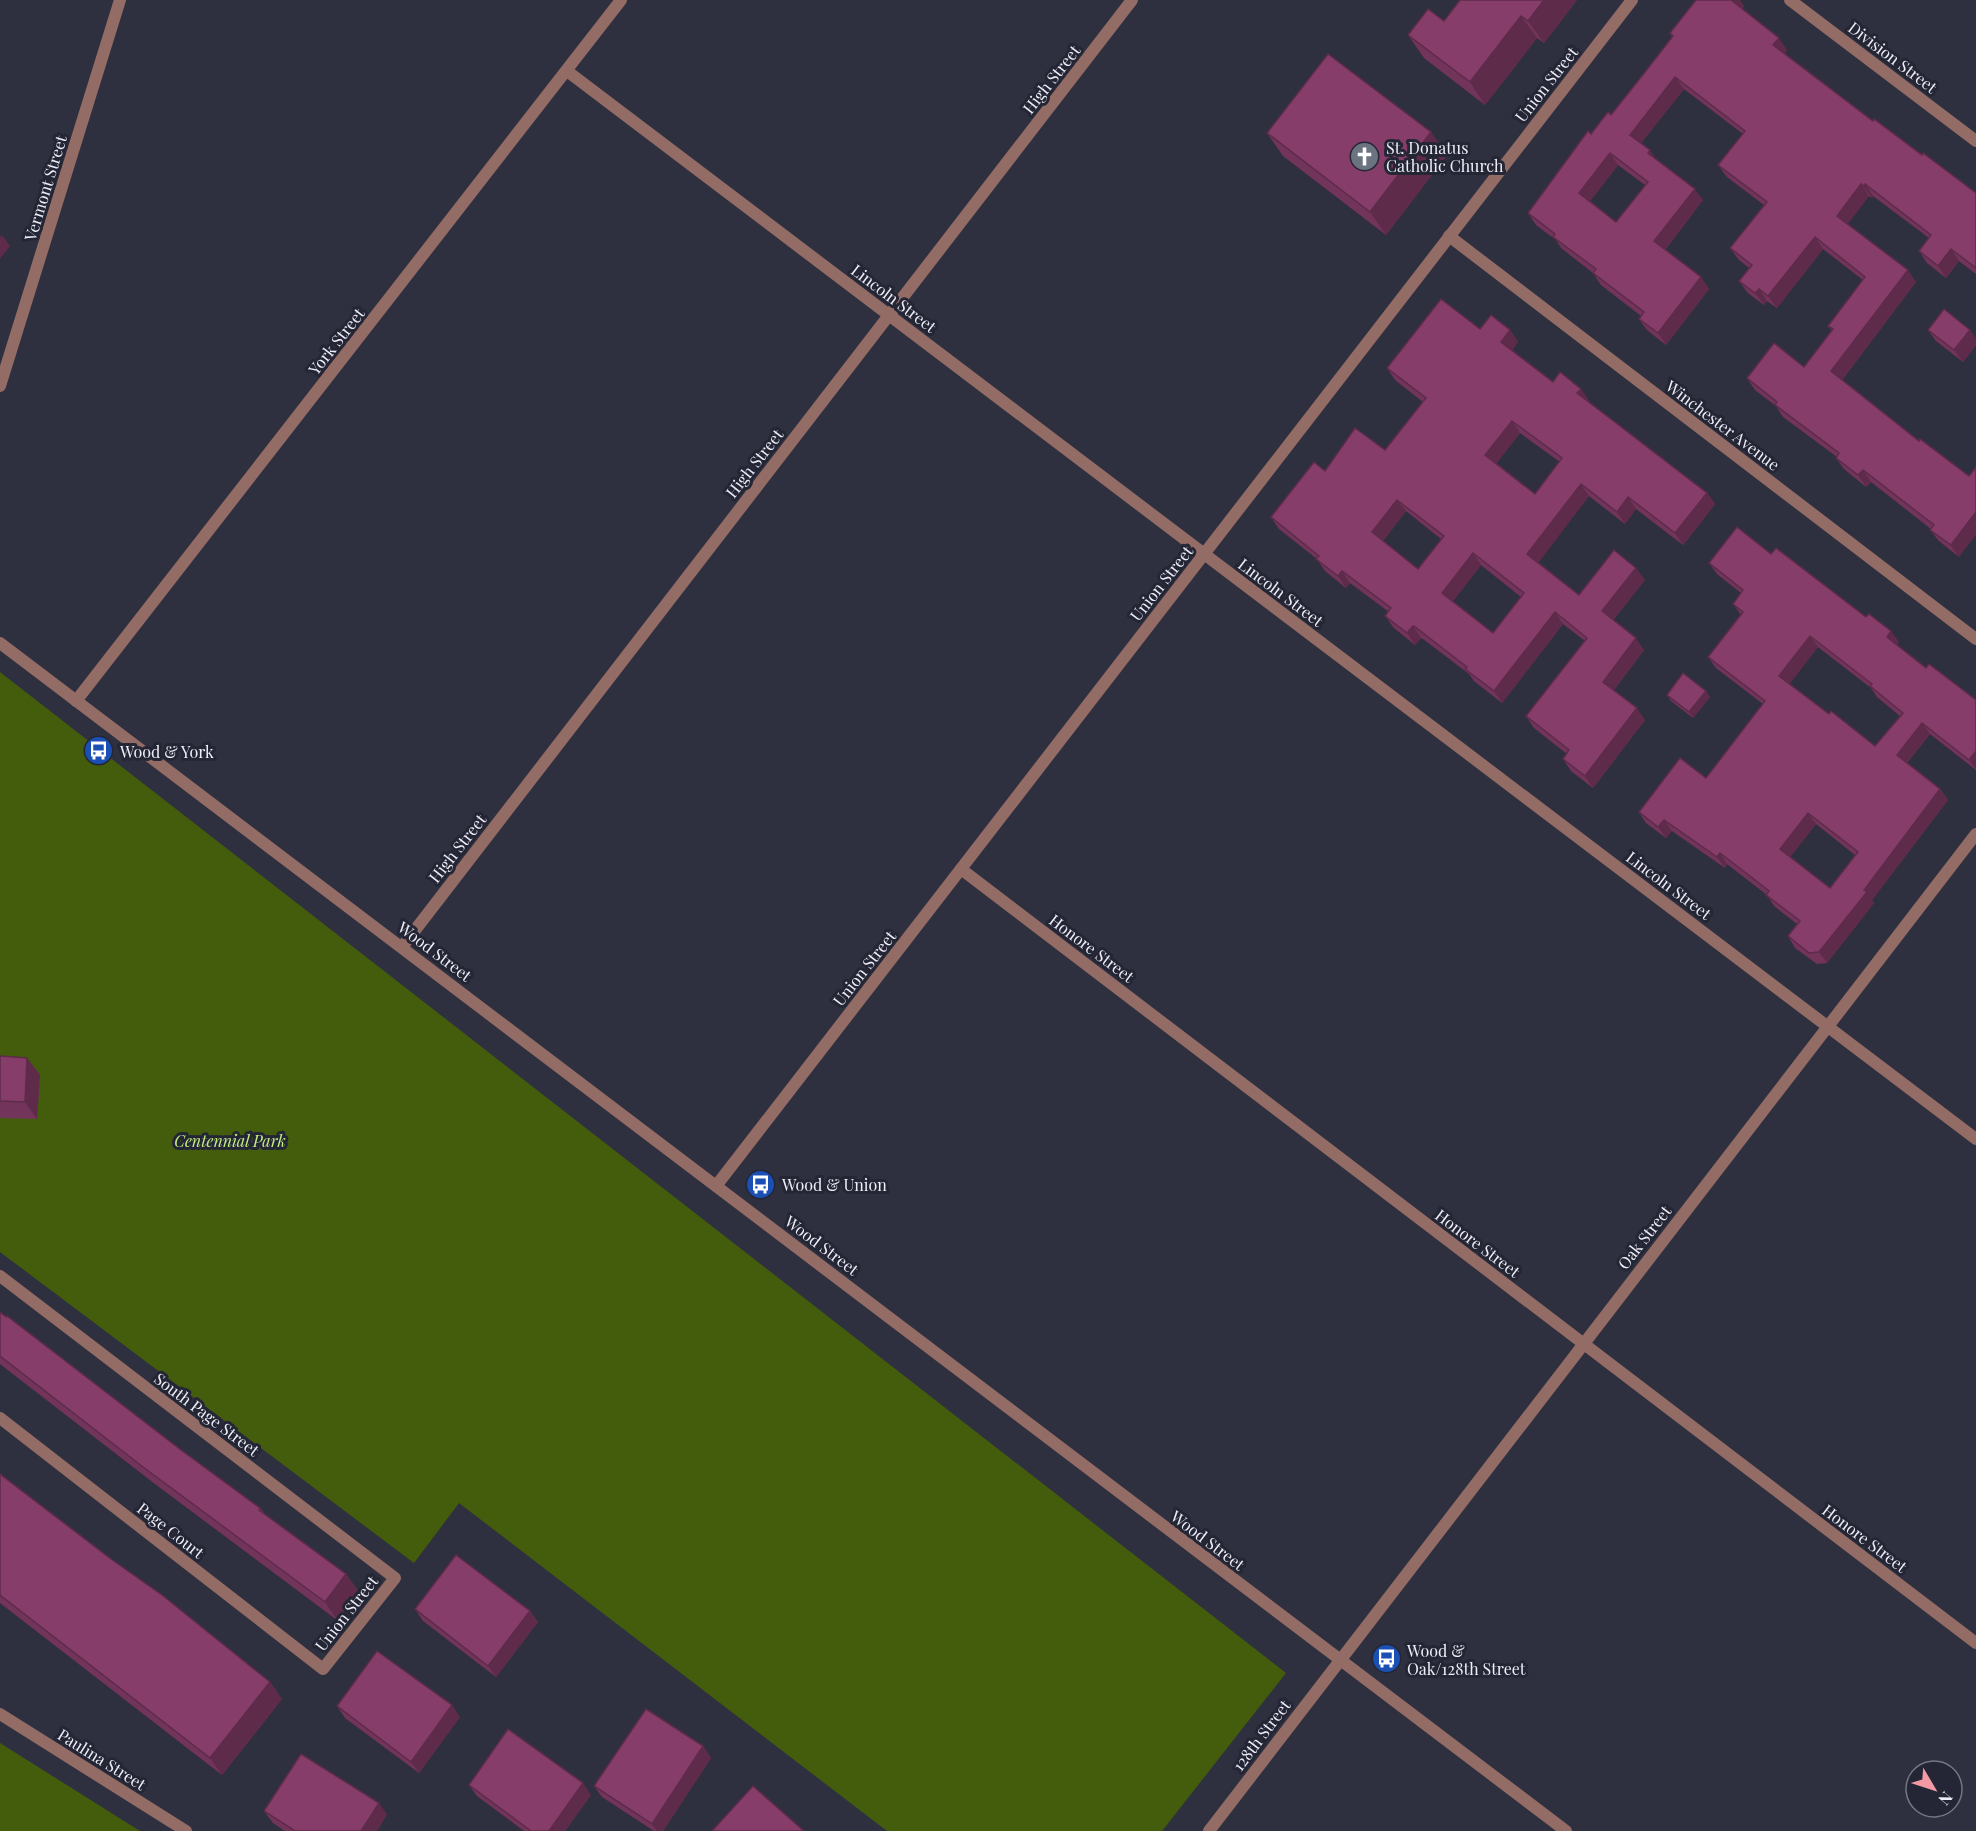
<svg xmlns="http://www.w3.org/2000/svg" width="1976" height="1831" font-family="'Playfair Display',serif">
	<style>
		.green { fill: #435d0d }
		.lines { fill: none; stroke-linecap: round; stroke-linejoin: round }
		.minor { stroke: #946c66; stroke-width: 12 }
		.tertiary { stroke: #946c66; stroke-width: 12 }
		.wall { fill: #73345b; fill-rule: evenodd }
		.shaded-wall { fill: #5e2b4a }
		.building { fill: #863d6a; stroke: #5e2b4a; stroke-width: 1.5; fill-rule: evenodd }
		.labels { text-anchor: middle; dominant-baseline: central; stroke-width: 6; stroke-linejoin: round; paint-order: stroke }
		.street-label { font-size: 16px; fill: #edeef8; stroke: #252635 }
		.poi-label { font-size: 16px; fill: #edeef8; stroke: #252635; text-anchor: start }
		.park-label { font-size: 16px; font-style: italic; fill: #c4f083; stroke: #252635 }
	</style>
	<rect width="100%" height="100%" fill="#2f303f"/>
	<g class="green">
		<path d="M0,672L1286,1673L1162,1831H887L459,1503L414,1563L0,1252Z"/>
		<path d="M0,1743L140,1831H0Z"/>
	</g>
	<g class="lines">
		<g class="minor">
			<path d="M1790,0L1976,141"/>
			<path d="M567,71L1976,1139"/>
			<path d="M1449,236L1976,639"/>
			<path d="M0,643L1566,1831"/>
			<path d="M76,701L621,0"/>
			<path d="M961,869L1976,1643"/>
			<path d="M402,947L1132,0"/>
			<path d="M716,1186L1632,0"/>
			<path d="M0,1276L395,1578L323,1669L0,1418"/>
			<path d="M0,1714L186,1831"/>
			<path d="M1209,1831L1976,834"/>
		</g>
		<path class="tertiary" d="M0,386L120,0"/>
	</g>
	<g class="wall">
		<path d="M1577,0L1544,43L1537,38L1485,105L1424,58L1408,35L1444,21Z"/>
		<path d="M1744,6L1742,9L1787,50L1784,54L1873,121L1976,193V274L1959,261L1946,278L1927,263L1919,251L1929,238L1873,196L1872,198L1869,196L1847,224L1916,282L1842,380L1959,557L1939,541L1930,530L1931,529L1871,482L1866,487L1844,469L1836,458L1837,457L1783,417L1776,406L1755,390L1747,378L1804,367L1832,331L1828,326L1863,280L1823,249L1777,308L1767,301L1764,305L1748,293L1739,281L1749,268L1739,260L1730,248L1764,205L1727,177L1718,165L1743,134L1684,89L1641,143L1656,159L1703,200L1665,250L1701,277L1709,289L1666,345L1647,330L1639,319L1641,316L1601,285L1593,273L1561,248L1556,240L1536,225L1528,213L1591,134L1611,115L1672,37L1670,33ZM1618,165L1645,185L1616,222L1590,201Z"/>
		<path d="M1267,133L1447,155L1386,235L1283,156Z"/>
		<path d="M1480,329L1510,330L1518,342L1512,350L1553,382L1581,389L1589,401H1588L1707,493L1715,504L1683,545L1636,509L1625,524L1589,496L1538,562L1579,595L1645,580L1613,620L1644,650L1614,690L1645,720L1593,788L1571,771L1563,759L1567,754L1534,728L1526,716L1585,641L1563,624L1502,703L1474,681L1469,674L1423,639L1421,638L1415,645L1394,628L1385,616L1389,612L1350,583L1346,588L1325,571L1317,559L1279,529L1271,517L1325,471L1385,450L1423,402L1395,380L1387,368ZM1520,433L1560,462L1535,494L1496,463ZM1406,511L1441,539L1418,569L1383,541ZM1481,565L1521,597L1493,633L1453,601Z"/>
		<path d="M1928,330L1976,338V345L1963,362L1936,341Z"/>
		<path d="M1771,554L1899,642L1897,645L1926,668L1976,700V770L1930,734L1907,763L1940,789L1948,800L1872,900L1874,903L1827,963L1817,964L1795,948L1788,936L1797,924L1774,906L1767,895L1727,864L1725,868L1672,831L1666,838L1646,823L1639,812L1706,778L1763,704L1716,668L1708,657L1741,615L1733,604L1741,593L1717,574L1709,563ZM1818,647L1871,688L1877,697L1900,716L1875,746L1829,714L1789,684ZM1816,824L1855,855L1830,888L1790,857Z"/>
		<path d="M1667,695L1710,697L1693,718L1671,701Z"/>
		<path d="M0,1056L27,1058L40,1075L37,1119L0,1118Z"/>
		<path d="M0,1312L181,1450L260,1508L265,1514L346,1574L358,1591L337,1620L155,1484L0,1364Z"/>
		<path d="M0,1474L270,1682L282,1699L222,1775L0,1603Z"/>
		<path d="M415,1609L530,1611L538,1622L496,1677L423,1621Z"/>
		<path d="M337,1706L460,1717L419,1773L345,1718Z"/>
		<path d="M703,1746L711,1758L663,1831H654L602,1797L594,1786Z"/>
		<path d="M469,1785L591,1795L565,1831H524L477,1796Z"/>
		<path d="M264,1811L387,1814L377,1831H285L273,1823Z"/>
	</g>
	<g class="shaded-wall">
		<path d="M1544,0H1577L1544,43L1528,21Z"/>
		<path d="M1731,0H1740L1744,6L1739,12Z"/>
		<path d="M1521,16L1537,38L1485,105L1470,82Z"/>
		<path d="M1779,38L1787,50L1782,57L1773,45Z"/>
		<path d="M1675,77L1684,89L1638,147L1630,135Z"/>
		<path d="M1431,132L1447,155L1386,235L1370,212Z"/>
		<path d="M1650,150L1658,162L1648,153Z"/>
		<path d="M1610,153L1618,165L1587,205L1579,193Z"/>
		<path d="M1861,184L1869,196L1845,228L1837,216Z"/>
		<path d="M1865,184L1873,196L1872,198L1863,186Z"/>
		<path d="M1695,189L1703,200L1662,253L1654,241Z"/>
		<path d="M2,235L10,246L0,259V237Z"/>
		<path d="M1815,237L1823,249L1777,308L1768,296Z"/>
		<path d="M1951,249L1959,261L1946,278L1938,266Z"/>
		<path d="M1908,270L1916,282L1839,383L1831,371Z"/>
		<path d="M1701,277L1709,289L1666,345L1658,333Z"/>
		<path d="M1759,289L1767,301L1764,305L1755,293Z"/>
		<path d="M1510,330L1518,342L1509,354L1501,342Z"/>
		<path d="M1970,330L1976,338V345L1963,362L1954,350Z"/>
		<path d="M1581,389L1589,401L1586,405L1577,393Z"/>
		<path d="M1512,421L1520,433L1494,467L1485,455Z"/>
		<path d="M1863,470L1871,482L1866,487L1858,475Z"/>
		<path d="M1581,484L1589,496L1536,566L1527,554Z"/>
		<path d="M1707,493L1715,504L1683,545L1675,533Z"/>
		<path d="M1628,497L1636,509L1625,524L1617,512Z"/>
		<path d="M1397,500L1406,511L1380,544L1372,532Z"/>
		<path d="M1976,512V535L1959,557L1951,545Z"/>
		<path d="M1473,553L1481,565L1450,605L1442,593Z"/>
		<path d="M1636,568L1645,580L1610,623L1602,611Z"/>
		<path d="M1342,571L1350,583L1346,588L1338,576Z"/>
		<path d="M1555,612L1563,624L1502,703L1494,691Z"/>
		<path d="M1413,626L1421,638L1415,645L1407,633Z"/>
		<path d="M1891,631L1899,642L1894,648L1887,637Z"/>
		<path d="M1810,636L1818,647L1787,687L1779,676Z"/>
		<path d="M1636,638L1644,650L1611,694L1603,682Z"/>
		<path d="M1706,691L1710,697L1693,718L1689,712Z"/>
		<path d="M1637,708L1645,720L1593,788L1585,776Z"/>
		<path d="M1922,723L1930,734L1904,766L1897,755Z"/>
		<path d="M1976,751V769L1969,760Z"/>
		<path d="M1940,789L1948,800L1872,900L1874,903L1827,963L1819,952L1864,890Z"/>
		<path d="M1808,813L1816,824L1788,860L1780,849Z"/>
		<path d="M1664,820L1672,831L1666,838L1658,827Z"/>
		<path d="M1720,853L1727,864L1725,868L1717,857Z"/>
		<path d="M27,1058L40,1075L37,1119L25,1102Z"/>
		<path d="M346,1574L358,1591L337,1620L325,1602Z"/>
		<path d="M530,1611L538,1622L496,1677L488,1666Z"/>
		<path d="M270,1682L282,1699L222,1775L210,1758Z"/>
		<path d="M452,1705L460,1717L419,1773L411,1762Z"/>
		<path d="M703,1746L711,1758L663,1831H657L652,1824Z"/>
		<path d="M583,1783L591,1795L565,1831H549Z"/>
		<path d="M379,1803L387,1814L377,1831H361Z"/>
	</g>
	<g class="building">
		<path d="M1460,0H1544L1528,21L1521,16L1470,82L1408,35L1428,9L1444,21Z"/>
		<path d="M1696,0H1731L1779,38L1773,45L1873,121L1874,119L1922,155L1923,153L1976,193V268L1951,249L1938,266L1919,251L1931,235L1865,184L1863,186L1861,184L1837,216L1908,270L1831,371L1919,441L1920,439L1969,476L1976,467V512L1951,545L1930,530L1934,525L1863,470L1858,475L1836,458L1839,453L1775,405L1777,402L1747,378L1774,343L1804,367L1833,329L1828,326L1865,277L1815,237L1768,296L1759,289L1755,293L1739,281L1752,265L1730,248L1767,202L1718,165L1745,131L1675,77L1630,135L1650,150L1648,153L1695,189L1654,241L1701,277L1658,333L1639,319L1644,312L1593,273L1596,269L1553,237L1555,234L1528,213L1588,131L1591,134L1608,112L1611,115L1642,76L1673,36L1670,33ZM1610,153L1648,182L1616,222L1579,193Z"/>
		<path d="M1328,54L1431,132L1370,212L1267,133Z"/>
		<path d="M1441,299L1480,329L1491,315L1510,330L1501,342L1553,382L1560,372L1581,389L1577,393L1707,493L1675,533L1628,497L1617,512L1581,484L1527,554L1579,595L1614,550L1636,568L1602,611L1636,638L1603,682L1637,708L1585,776L1563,759L1569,750L1526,716L1587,638L1555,612L1494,691L1465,669L1467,667L1415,627L1413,626L1407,633L1385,616L1391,608L1342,571L1338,576L1316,559L1319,556L1271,517L1314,462L1325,471L1355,428L1385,450L1426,398L1387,368ZM1512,421L1562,458L1535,494L1485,455ZM1397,500L1444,536L1418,569L1372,532ZM1473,553L1524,593L1493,633L1442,593Z"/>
		<path d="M1944,309L1970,330L1954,350L1928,330Z"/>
		<path d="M1737,527L1771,554L1776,548L1866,617L1869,614L1891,631L1887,637L1926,668L1929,664L1976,700V751L1969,760L1922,723L1897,755L1940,789L1864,890L1867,892L1819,952L1809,953L1788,936L1800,921L1766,895L1769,891L1720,853L1717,857L1664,820L1658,827L1639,812L1680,758L1706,778L1765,701L1708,657L1743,612L1733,604L1743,590L1709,563ZM1810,636L1872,684L1870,686L1903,713L1875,746L1831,711L1829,714L1779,676ZM1808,813L1858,852L1830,888L1780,849Z"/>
		<path d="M1683,673L1706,691L1689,712L1667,695Z"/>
		<path d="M0,1056L27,1058L25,1102L0,1101Z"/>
		<path d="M0,1312L6,1317L7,1316L181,1450L260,1508L259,1510L346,1574L325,1602L143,1467L0,1356Z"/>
		<path d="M0,1474L111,1559L162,1595L270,1682L210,1758L0,1595Z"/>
		<path d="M456,1555L530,1611L488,1666L415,1609Z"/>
		<path d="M377,1651L452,1705L411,1762L337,1706Z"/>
		<path d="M646,1709L703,1746L652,1824L594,1786Z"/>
		<path d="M508,1729L583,1783L549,1831H531L469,1785Z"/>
		<path d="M301,1754L379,1803L361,1831H295L264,1811Z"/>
		<path d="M753,1786L804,1831H712Z"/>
	</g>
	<defs>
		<symbol id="church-disc" viewBox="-11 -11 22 22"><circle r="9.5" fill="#6b7280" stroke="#252635"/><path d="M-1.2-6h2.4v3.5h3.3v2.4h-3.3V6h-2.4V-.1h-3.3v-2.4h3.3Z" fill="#fff"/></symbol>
		<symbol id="bus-disc" viewBox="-11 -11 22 22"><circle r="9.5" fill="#1a4fb4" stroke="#252635"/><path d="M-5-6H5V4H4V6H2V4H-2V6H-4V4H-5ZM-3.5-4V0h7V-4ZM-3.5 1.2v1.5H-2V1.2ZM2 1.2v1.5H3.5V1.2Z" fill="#fff"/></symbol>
	</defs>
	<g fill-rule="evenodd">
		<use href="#church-disc" x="1348" y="140" width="33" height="33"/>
		<use href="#bus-disc" x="82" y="734" width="33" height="33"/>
		<use href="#bus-disc" x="744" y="1168" width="33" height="33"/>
		<use href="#bus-disc" x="1370" y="1642" width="33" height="33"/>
	</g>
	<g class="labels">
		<g class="street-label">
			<text transform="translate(1893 57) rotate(37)">Division Street</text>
			<text transform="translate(1051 79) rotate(-52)">High Street</text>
			<text transform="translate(1546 84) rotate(-52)">Union Street</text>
			<text transform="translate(45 188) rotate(-73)">Vermont Street</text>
			<text transform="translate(894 298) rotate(37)">Lincoln Street</text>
			<text transform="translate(336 341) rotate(-52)">York Street</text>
			<text transform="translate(1723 425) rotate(37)">Winchester Avenue</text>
			<text transform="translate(754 463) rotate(-52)">High Street</text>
			<text transform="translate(1161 583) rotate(-52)">Union Street</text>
			<text transform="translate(1281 592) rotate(37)">Lincoln Street</text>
			<text transform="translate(457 848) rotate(-52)">High Street</text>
			<text transform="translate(1669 885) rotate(37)">Lincoln Street</text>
			<text transform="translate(1092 948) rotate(37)">Honore Street</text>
			<text transform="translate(435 951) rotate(37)">Wood Street</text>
			<text transform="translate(864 968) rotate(-52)">Union Street</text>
			<text transform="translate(1644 1237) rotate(-52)">Oak Street</text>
			<text transform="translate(1478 1243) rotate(37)">Honore Street</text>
			<text transform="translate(822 1245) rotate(37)">Wood Street</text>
			<text transform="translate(207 1414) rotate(37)">South Page Street</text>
			<text transform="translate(171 1530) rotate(38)">Page Court</text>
			<text transform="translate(1865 1538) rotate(37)">Honore Street</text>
			<text transform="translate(1208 1540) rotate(37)">Wood Street</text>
			<text transform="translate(346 1613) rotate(-52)">Union Street</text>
			<text transform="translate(1261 1735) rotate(-53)">128th Street</text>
			<text transform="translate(102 1759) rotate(32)">Paulina Street</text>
		</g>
		<g class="poi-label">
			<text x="1386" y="147">St. Donatus<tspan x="1386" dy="18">Catholic Church</tspan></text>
			<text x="120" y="751">Wood &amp; York</text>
			<text x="782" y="1184">Wood &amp; Union</text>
			<text x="1407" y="1650">Wood &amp;<tspan x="1407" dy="18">Oak/128th Street</tspan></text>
		</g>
		<g class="park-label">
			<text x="230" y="1140">Centennial Park</text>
		</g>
	</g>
	<g transform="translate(1934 1789) rotate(129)"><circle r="28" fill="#252635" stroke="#757683" stroke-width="1.5"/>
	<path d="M0-4.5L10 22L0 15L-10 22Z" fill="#f49aa4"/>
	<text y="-9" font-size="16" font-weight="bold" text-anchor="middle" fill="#edeef8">N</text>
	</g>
</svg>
